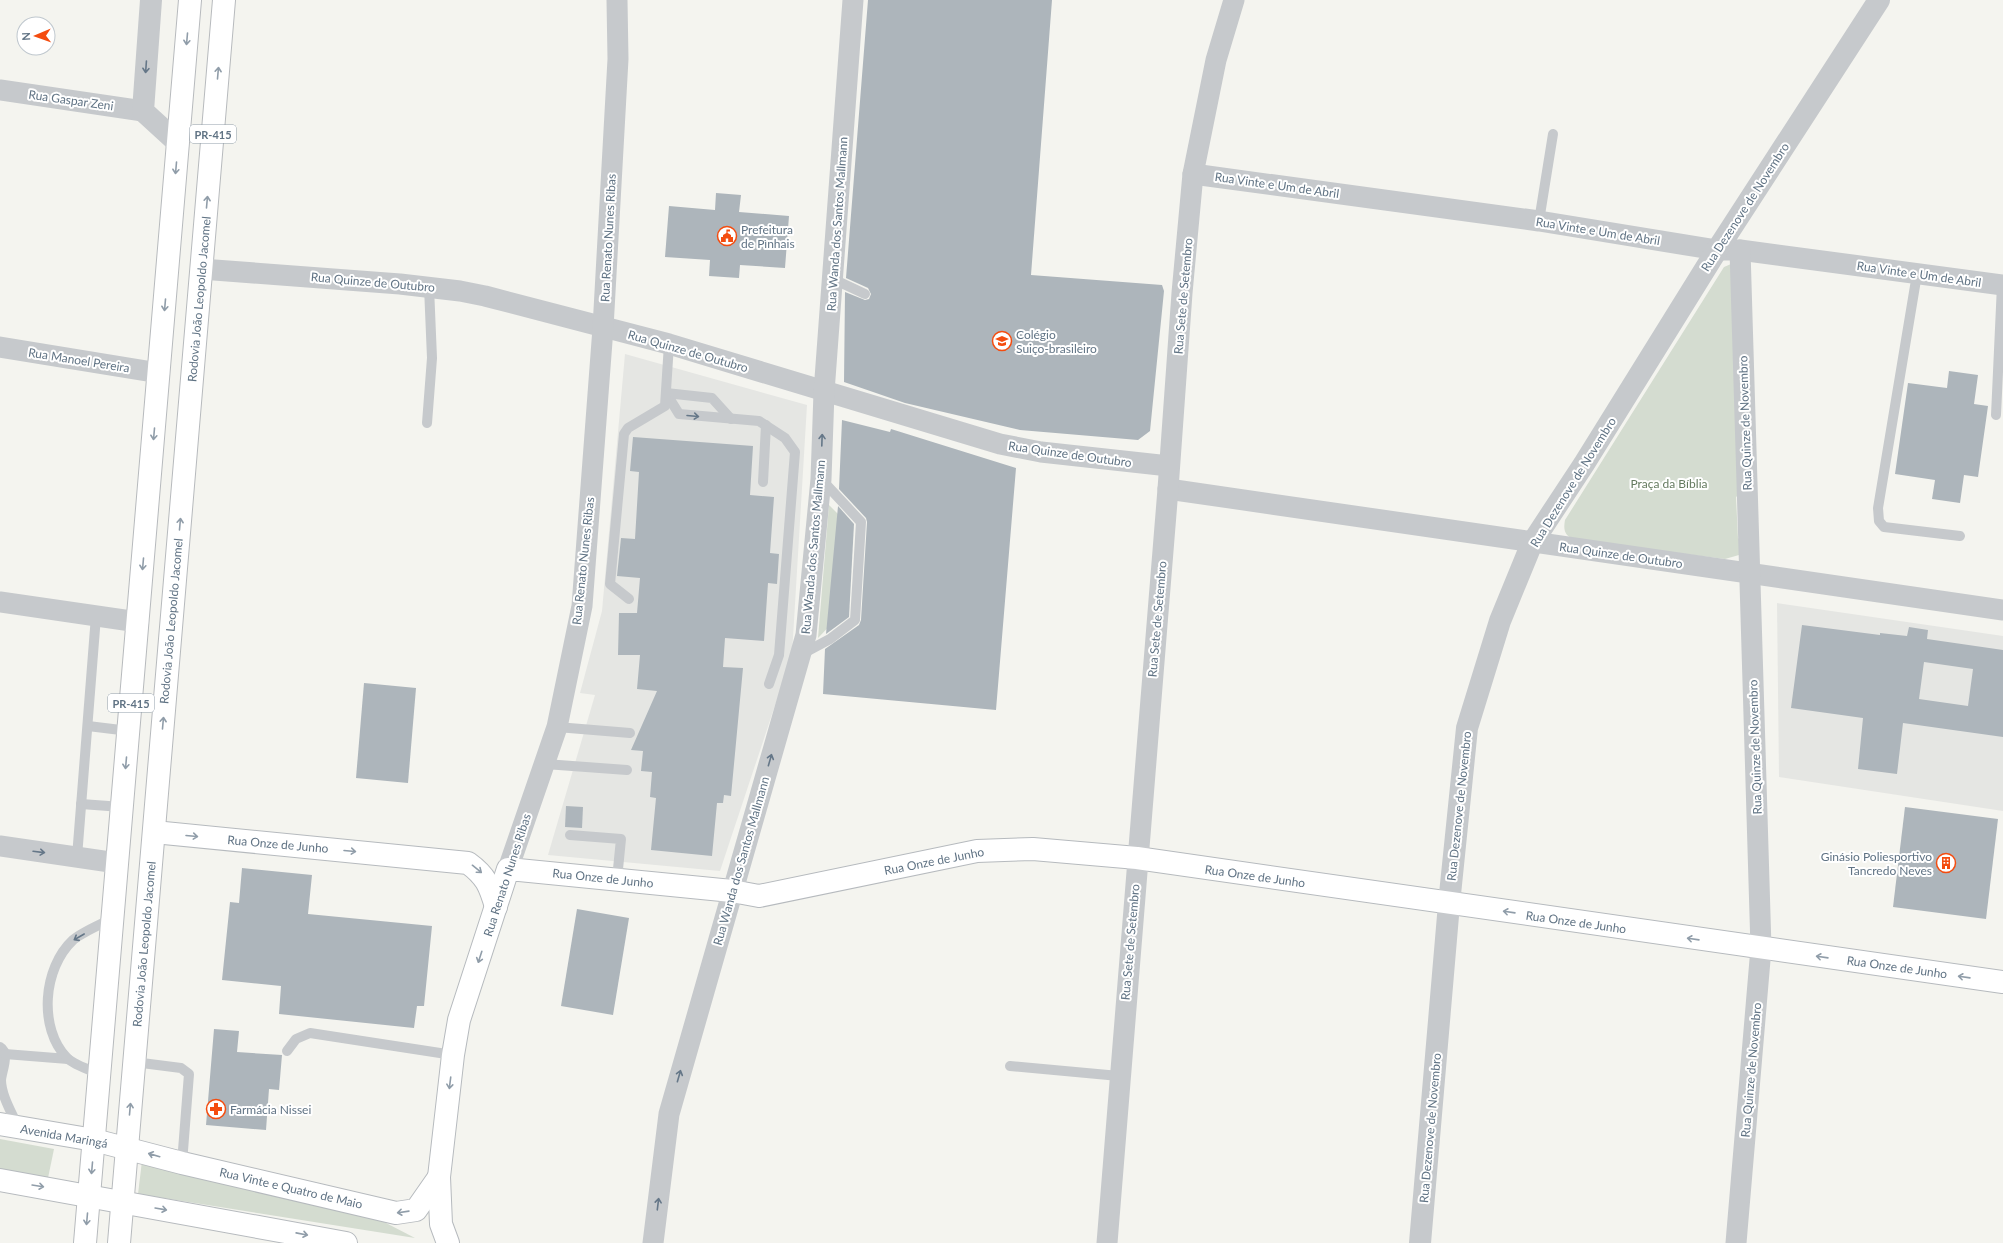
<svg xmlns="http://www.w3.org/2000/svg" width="2003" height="1243" font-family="Lato,sans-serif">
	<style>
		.built { fill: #e5e6e3 }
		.green { fill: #d4dcd0 }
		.building { fill: #adb5bb; fill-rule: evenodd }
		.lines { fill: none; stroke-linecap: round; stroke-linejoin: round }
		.primary-casing { stroke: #b6babe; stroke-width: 24 }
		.trunk-casing { stroke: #b7babd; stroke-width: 24 }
		.service { stroke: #c6c9cc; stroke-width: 10 }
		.minor { stroke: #c6c9cc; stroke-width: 21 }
		.tertiary { stroke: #c6c9cc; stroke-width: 22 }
		.primary { stroke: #fff; stroke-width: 22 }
		.trunk { stroke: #fff; stroke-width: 22 }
		.oneway { stroke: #909da9 }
		.oneway2 { stroke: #657788 }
		.labels { text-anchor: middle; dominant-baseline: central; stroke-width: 4; stroke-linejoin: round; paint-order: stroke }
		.shield { fill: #fff; stroke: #909da9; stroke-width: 1 }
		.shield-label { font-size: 11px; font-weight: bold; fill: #607384 }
		.street-label { font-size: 12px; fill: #607384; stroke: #fff }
		.poi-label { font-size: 12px; fill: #607384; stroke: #fff; text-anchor: start }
		.park-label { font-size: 12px; fill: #647a5f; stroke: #fff }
	</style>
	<rect width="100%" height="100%" fill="#f4f4ef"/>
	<g class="built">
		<path d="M625,354L807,405L792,654L720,871L548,855L595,695L580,693L602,611Z"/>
		<path d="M1777,603L2003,636V811L1779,777Z"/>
	</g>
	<g class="green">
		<path d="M1731,264L1743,491L1736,497L1738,538L1743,543L1739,555L1725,559L1574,540C1565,535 1563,531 1565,520L1724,267Z"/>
		<path d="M829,505L847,523L840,615L818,638Z"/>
		<path d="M0,1139L54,1149L48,1178L0,1169Z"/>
		<path d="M142,1161L359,1209L415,1238L138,1194Z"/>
	</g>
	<g class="building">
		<path d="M868,0H1052L1031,275L1162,285L1164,291L1150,431L1138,440L1020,430L905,403L844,382L845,292L865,300L869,299L871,294L868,288L846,278Z"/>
		<path d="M716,193L741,195L739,212L789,216L785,268L740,265L739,278L709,276L710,260L665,257L669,206L715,210Z"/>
		<path d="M1949,371L1978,375L1974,404L1988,406L1978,477L1964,475L1960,503L1932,499L1935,480L1895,474L1908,383L1947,388Z"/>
		<path d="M842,420L890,432L891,429L1016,468L996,710L823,694L825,649L859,625L861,620L867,522L866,518L839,489Z"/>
		<path d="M633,437L753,446L750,495L774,497L770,553L779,554L777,584L768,583L764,641L725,638L723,667L743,668L731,796L724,795L723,803H717L712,856L651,850L656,798L650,797L652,772L641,771L643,751L631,750L657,691L637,689L640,655H618L619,613H637L640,578L617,576L621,538L635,539L639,472L630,471Z"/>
		<path d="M838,506L854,524L849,617L826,634Z"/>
		<path d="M1802,625L1880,635V633L1907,636L1909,627L1928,630L1927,639L2003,650V737L1903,723L1897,774L1858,769L1863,718L1791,708ZM1924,662L1973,669L1968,706L1919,699Z"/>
		<path d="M364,683L416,688L408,783L356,778Z"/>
		<path d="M566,806L583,807L582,828L565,827Z"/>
		<path d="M1905,807L1998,819L1986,919L1893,907Z"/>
		<path d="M242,868L312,875L308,914L432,926L424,1006H417L414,1028L279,1014L281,986L222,980L230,902L239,903Z"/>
		<path d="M577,909L629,918L613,1015L561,1006Z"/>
		<path d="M214,1029L239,1031L237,1052L282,1055L279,1090L269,1089L266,1130L206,1125Z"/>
	</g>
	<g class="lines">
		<defs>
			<g id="primary">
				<path d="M154,832L468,863C486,876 490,886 496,907"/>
				<path d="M0,1124L94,1140L182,1163L396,1213L416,1210L439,1177"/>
				<path d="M0,1180L346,1243"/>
				<path d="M448,1243L441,1224L439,1177L453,1055L459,1020L508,869L732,891L759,896L977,851L1033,849L1137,858L2003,982"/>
			</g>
			<g id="trunk">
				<path d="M85,1243L190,0"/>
				<path d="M119,1243L224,0"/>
			</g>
		</defs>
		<use href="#primary" class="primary-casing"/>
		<use href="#trunk" class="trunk-casing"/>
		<g class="service">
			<path d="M1539,221L1553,134"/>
			<path d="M1917,274L1878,508L1879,521L1884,527L1960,536"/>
			<path d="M833,279L865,294"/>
			<path d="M666,393L679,414L759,421L785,438L795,452L779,655L769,684"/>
			<path d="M666,393L712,398L731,419"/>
			<path d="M1996,415L2002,285"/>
			<path d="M427,423L432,358L429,287"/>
			<path d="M763,482L766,425"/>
			<path d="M629,599L610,584L624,434L628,428L665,406L669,344"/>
			<path d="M802,654L830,639L855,620L861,522L821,479"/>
			<path d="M88,726L129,731"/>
			<path d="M557,727L630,733"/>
			<path d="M545,764L627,770"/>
			<path d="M81,804L122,807"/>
			<path d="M570,835L621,839L617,879"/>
			<path d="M77,857L96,616"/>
			<path d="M0,1047C10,1053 2,1070 1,1080C1,1095 12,1113 18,1127"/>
			<path d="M287,1051L296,1039L310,1033L453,1055"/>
			<path d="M5,1054L68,1059"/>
			<path d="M134,1062L181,1068L189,1074L182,1163"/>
			<path d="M1010,1066L1119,1076"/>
			<path d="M100,1074C90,1070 74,1065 67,1058C38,1028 43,968 73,940C82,932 102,924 113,918"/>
		</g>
		<g class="minor">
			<path d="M0,90L143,111"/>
			<path d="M1193,174L1539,221L1717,250H1740L2003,285"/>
			<path d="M201,269L400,284L460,291L485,296L669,344L1000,444L1041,452L1169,466"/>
			<path d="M0,347L159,373"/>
			<path d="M1168,489L2003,610"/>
			<path d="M0,602L138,622"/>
			<path d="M0,846L117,863"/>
			<path d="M508,869L557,727L582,606L603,328L618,59L617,0"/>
			<path d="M653,1243L669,1114L806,635L821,479L824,392L853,0"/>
			<path d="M1107,1243L1168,489L1182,293L1193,174L1216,60L1234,0"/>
			<path d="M1736,1243L1761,948L1740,250"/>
		</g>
		<g class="tertiary">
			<path d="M151,0L143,111L178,143"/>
			<path d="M1420,1243L1449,904L1467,728L1500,621L1532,543L1584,464L1717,250L1879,0"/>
		</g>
		<use href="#primary" class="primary"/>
		<use href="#trunk" class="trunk"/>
	</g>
	<defs><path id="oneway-shaft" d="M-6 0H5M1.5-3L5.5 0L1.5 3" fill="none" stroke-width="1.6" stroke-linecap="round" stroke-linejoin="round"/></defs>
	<g class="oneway">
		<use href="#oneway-shaft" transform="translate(187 39) rotate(95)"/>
		<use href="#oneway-shaft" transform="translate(218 73) rotate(-85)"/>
		<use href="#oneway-shaft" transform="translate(176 168) rotate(95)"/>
		<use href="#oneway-shaft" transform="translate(207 202) rotate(-85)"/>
		<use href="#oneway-shaft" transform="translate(165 305) rotate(95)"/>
		<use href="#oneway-shaft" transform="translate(154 434) rotate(95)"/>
		<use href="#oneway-shaft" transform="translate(180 524) rotate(-85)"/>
		<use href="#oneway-shaft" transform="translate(143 564) rotate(95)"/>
		<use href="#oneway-shaft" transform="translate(163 723) rotate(-85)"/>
		<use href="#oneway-shaft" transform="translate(126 763) rotate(95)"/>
		<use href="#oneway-shaft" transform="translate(192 836) rotate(5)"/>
		<use href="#oneway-shaft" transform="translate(350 851) rotate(5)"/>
		<use href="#oneway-shaft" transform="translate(477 869) rotate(39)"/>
		<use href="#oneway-shaft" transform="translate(1509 912) rotate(-172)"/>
		<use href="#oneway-shaft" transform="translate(1693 939) rotate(-172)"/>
		<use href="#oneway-shaft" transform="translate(480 957) rotate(108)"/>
		<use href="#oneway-shaft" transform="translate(1822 957) rotate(-172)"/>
		<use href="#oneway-shaft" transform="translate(1964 977) rotate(-172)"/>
		<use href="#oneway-shaft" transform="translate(450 1083) rotate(97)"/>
		<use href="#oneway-shaft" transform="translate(130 1109) rotate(-85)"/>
		<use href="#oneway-shaft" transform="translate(154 1155) rotate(-164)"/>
		<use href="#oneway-shaft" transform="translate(92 1168) rotate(95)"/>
		<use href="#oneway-shaft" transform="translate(38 1186) rotate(9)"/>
		<use href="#oneway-shaft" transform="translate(161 1209) rotate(10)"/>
		<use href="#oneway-shaft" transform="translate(403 1212) rotate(172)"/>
		<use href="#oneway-shaft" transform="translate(87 1219) rotate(95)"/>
		<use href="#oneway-shaft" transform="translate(302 1234) rotate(11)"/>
	</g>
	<g class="oneway2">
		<use href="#oneway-shaft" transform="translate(146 67) rotate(94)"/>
		<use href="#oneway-shaft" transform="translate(693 416) rotate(5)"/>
		<use href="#oneway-shaft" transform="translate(822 440) rotate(-88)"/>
		<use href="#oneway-shaft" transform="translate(770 760) rotate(-74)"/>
		<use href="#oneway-shaft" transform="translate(39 852) rotate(7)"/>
		<use href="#oneway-shaft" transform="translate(79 937) rotate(150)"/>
		<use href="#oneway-shaft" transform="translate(679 1076) rotate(-74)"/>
		<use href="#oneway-shaft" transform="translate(658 1204) rotate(-83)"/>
	</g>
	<defs>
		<symbol id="civic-ring" viewBox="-11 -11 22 22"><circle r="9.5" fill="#fff" stroke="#f44c0f" stroke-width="1.5"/><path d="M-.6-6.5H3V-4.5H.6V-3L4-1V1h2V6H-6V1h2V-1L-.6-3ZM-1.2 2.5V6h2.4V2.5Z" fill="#f44c0f"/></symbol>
		<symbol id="school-ring" viewBox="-11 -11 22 22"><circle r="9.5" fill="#fff" stroke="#f44c0f" stroke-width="1.5"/><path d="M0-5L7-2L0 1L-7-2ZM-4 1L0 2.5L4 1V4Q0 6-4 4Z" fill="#f44c0f"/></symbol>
		<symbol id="building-ring" viewBox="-11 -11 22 22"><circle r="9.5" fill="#fff" stroke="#f44c0f" stroke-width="1.5"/><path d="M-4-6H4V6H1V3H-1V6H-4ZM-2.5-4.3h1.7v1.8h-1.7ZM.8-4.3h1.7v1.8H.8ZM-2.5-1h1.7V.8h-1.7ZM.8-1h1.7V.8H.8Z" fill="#f44c0f"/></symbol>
		<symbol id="pharmacy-ring" viewBox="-11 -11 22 22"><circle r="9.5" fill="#fff" stroke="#f44c0f" stroke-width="1.5"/><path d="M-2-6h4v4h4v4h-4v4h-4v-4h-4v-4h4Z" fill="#f44c0f"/></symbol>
	</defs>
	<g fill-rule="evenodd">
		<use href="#civic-ring" x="716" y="225" width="22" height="22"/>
		<use href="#school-ring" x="991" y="330" width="22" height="22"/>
		<use href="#building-ring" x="1935" y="852" width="22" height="22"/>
		<use href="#pharmacy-ring" x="205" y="1098" width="22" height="22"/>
	</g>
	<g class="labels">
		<g class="shield">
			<rect x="190" y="125" width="46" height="18" rx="3"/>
			<rect x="108" y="694" width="46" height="18" rx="3"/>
		</g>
		<g class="shield-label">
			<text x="213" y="134">PR-415</text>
			<text x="131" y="703">PR-415</text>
		</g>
		<g class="street-label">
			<text transform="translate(71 100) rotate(8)">Rua Gaspar Zeni</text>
			<text transform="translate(1277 185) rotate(8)">Rua Vinte e Um de Abril</text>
			<text transform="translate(1745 207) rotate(-57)">Rua Dezenove de Novembro</text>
			<text transform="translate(837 224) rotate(-86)">Rua Wanda dos Santos Mallmann</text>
			<text transform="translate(1598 231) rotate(9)">Rua Vinte e Um de Abril</text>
			<text transform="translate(608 238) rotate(-87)">Rua Renato Nunes Ribas</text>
			<text transform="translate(1919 274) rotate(8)">Rua Vinte e Um de Abril</text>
			<text transform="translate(373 282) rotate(5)">Rua Quinze de Outubro</text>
			<text transform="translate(1183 296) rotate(-85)">Rua Sete de Setembro</text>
			<text transform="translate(199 299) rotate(-85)">Rodovia João Leopoldo Jacomel</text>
			<text transform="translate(688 351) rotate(16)">Rua Quinze de Outubro</text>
			<text transform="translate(79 360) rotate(9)">Rua Manoel Pereira</text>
			<text transform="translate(1745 423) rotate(-92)">Rua Quinze de Novembro</text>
			<text transform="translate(1070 454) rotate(8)">Rua Quinze de Outubro</text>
			<text transform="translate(1573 482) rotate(-58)">Rua Dezenove de Novembro</text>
			<text transform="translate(813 547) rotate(-85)">Rua Wanda dos Santos Mallmann</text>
			<text transform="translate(1621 555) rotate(8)">Rua Quinze de Outubro</text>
			<text transform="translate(583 561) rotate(-84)">Rua Renato Nunes Ribas</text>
			<text transform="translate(1157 619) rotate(-85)">Rua Sete de Setembro</text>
			<text transform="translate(171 621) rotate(-85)">Rodovia João Leopoldo Jacomel</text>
			<text transform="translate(1755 747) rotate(-92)">Rua Quinze de Novembro</text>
			<text transform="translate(1459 806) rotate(-84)">Rua Dezenove de Novembro</text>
			<text transform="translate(278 844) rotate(5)">Rua Onze de Junho</text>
			<text transform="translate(741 861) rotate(-74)">Rua Wanda dos Santos Mallmann</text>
			<text transform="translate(934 861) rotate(-11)">Rua Onze de Junho</text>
			<text transform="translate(507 875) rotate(-72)">Rua Renato Nunes Ribas</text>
			<text transform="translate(1255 876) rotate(8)">Rua Onze de Junho</text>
			<text transform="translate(603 878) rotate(6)">Rua Onze de Junho</text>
			<text transform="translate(1576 922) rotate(8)">Rua Onze de Junho</text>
			<text transform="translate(1130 942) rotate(-85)">Rua Sete de Setembro</text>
			<text transform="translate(144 944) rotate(-85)">Rodovia João Leopoldo Jacomel</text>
			<text transform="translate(1897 967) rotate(8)">Rua Onze de Junho</text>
			<text transform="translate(1751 1070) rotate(-85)">Rua Quinze de Novembro</text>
			<text transform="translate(1430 1128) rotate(-85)">Rua Dezenove de Novembro</text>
			<text transform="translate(64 1136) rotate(10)">Avenida Maringá</text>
			<text transform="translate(291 1188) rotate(13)">Rua Vinte e Quatro de Maio</text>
		</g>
		<g class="poi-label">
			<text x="741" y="229">Prefeitura<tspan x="741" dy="14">de Pìnhais</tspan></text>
			<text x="1016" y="334">Colégio<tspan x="1016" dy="14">Suiço-brasileiro</tspan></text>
			<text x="1932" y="856" text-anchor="end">Ginásio Poliesportivo<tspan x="1932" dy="14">Tancredo Neves</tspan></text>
			<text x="230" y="1109">Farmácia Nissei</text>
		</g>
		<g class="park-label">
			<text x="1669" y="483">Praça da Bíblia</text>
		</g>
	</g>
	<g transform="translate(36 36) rotate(268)"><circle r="19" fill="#ffffff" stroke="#bfc7ce"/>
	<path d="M0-3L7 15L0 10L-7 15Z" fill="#f44c0f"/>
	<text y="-6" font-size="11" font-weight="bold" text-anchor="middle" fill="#607384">N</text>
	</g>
</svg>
